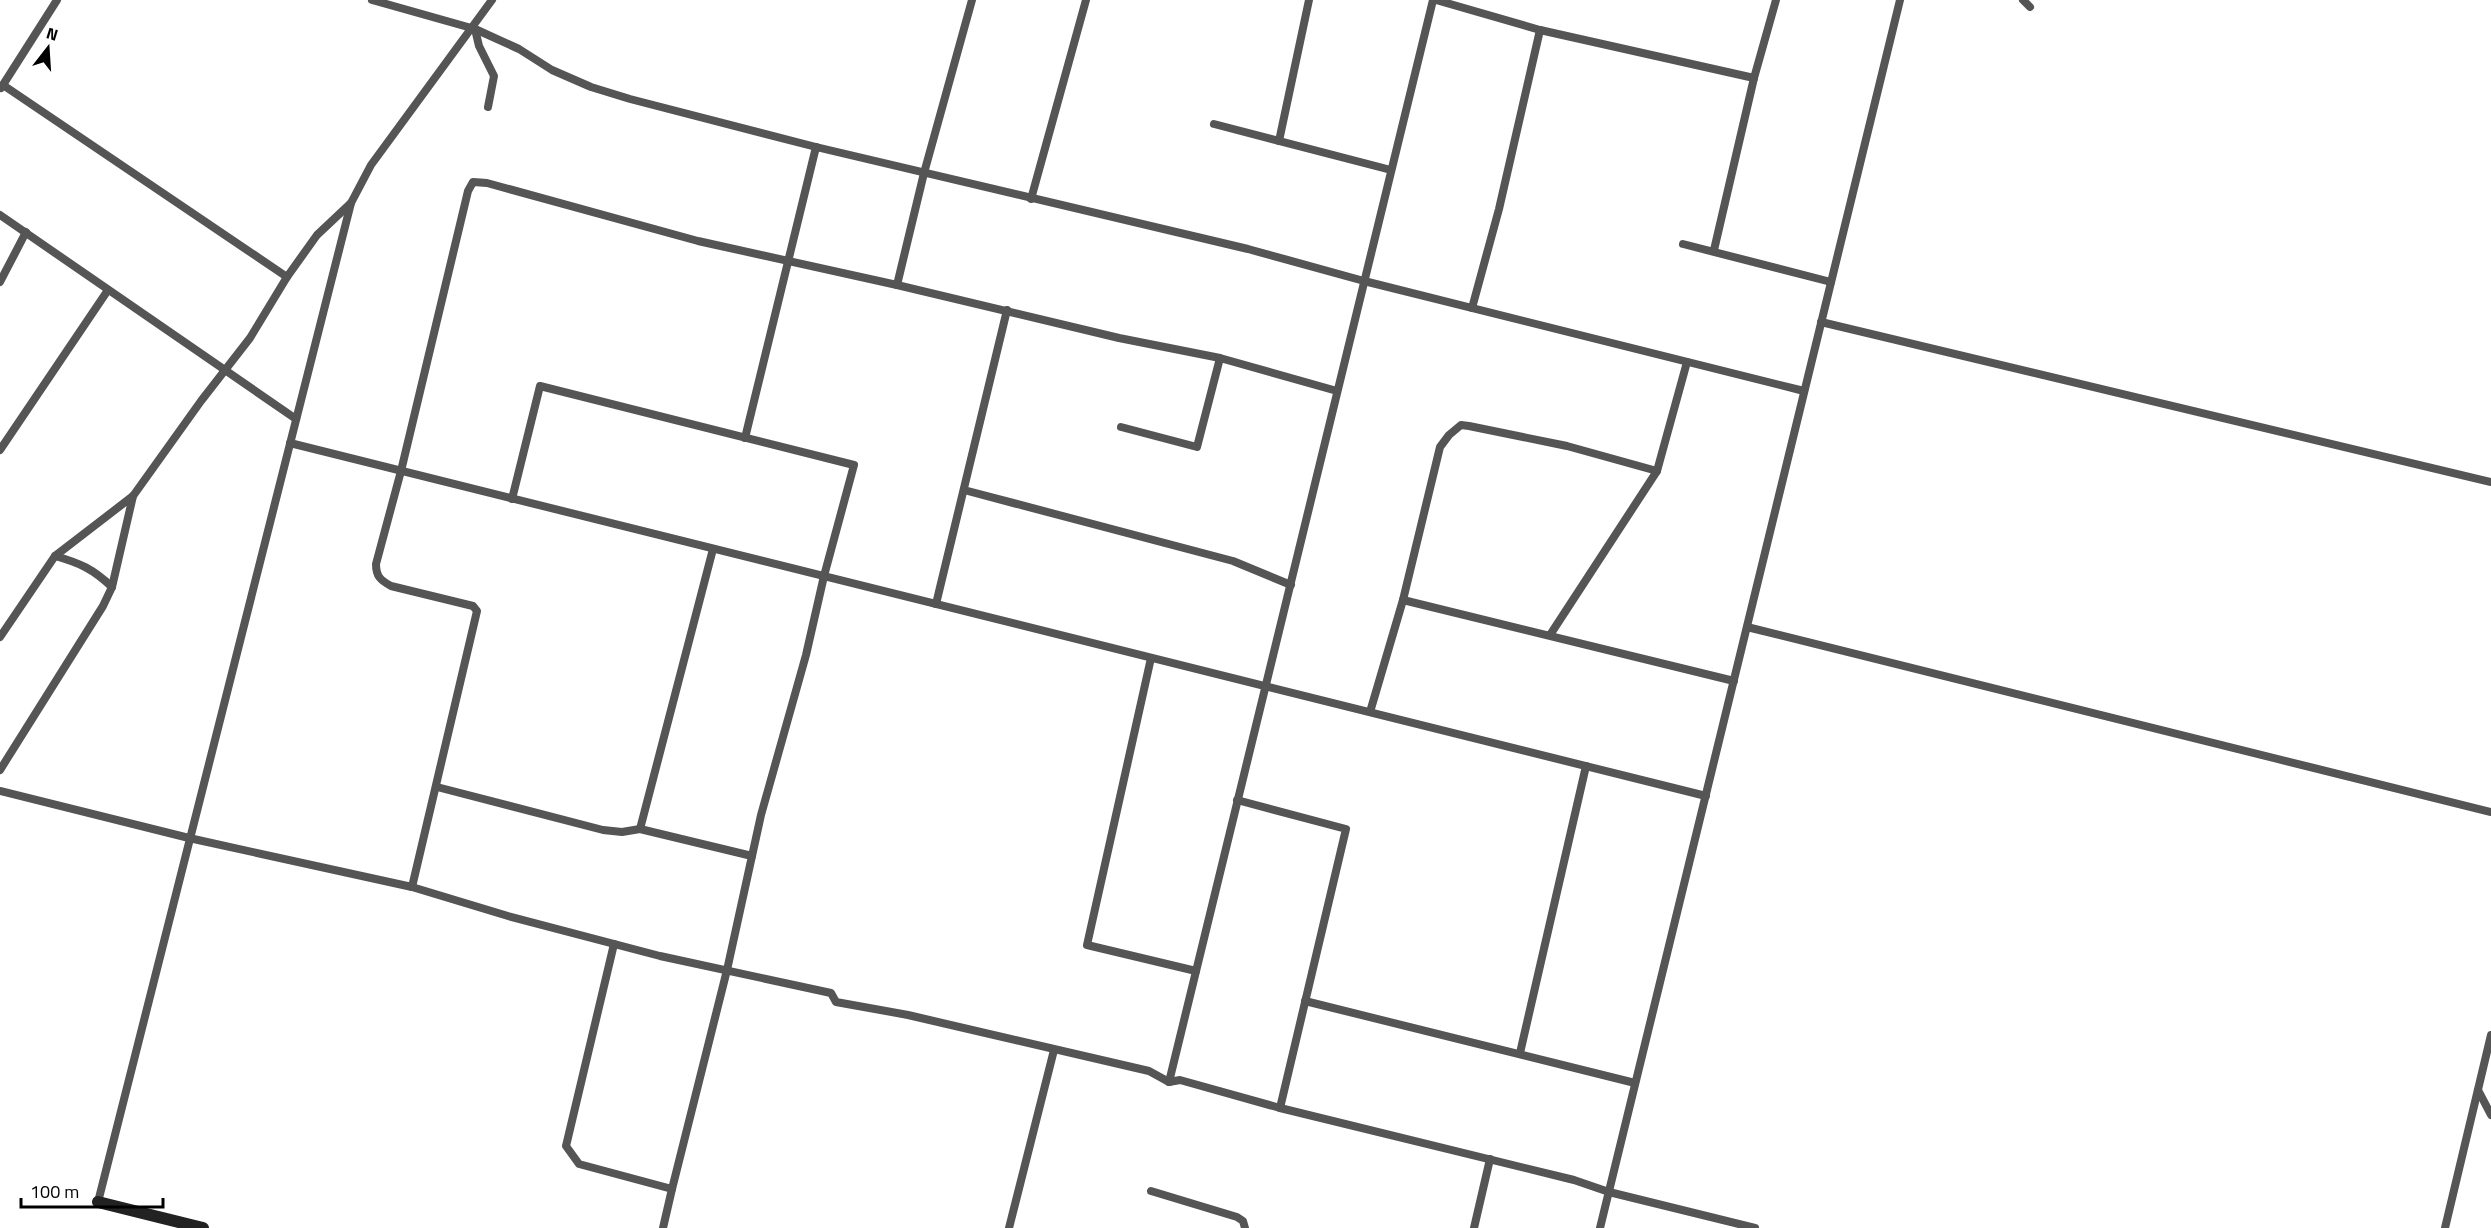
<svg xmlns="http://www.w3.org/2000/svg" width="2491" height="1228" font-family="'Titillium Web',sans-serif">
	<style>
		.lines { fill: none; stroke-linecap: round; stroke-linejoin: round }
		.street { stroke: #555; stroke-width: 8 }
		.secondary { stroke: #222; stroke-width: 12 }
	</style>
	<rect width="100%" height="100%" fill="#fff"/>
	<g class="lines">
		<g class="street">
			<path d="M372,0L475,29L519,49L552,70L591,87L630,99L816,147L1248,249L1364,281L1804,391"/>
			<path d="M1436,0L1540,30L1754,78"/>
			<path d="M2023,0L2030,7"/>
			<path d="M475,29L479,46L494,76L488,107"/>
			<path d="M3,85L287,277"/>
			<path d="M1,88L57,0"/>
			<path d="M1214,124L1391,170"/>
			<path d="M1279,141L1309,0"/>
			<path d="M1031,199L1086,0"/>
			<path d="M0,215L296,419"/>
			<path d="M1683,244L1831,282"/>
			<path d="M1714,250L1754,78L1776,0"/>
			<path d="M0,282L26,232"/>
			<path d="M897,285L924,173L972,0"/>
			<path d="M1472,308L1499,209L1540,30"/>
			<path d="M1821,322L2491,482"/>
			<path d="M1121,427L1197,447L1220,358"/>
			<path d="M745,438L816,147"/>
			<path d="M290,443L1706,796"/>
			<path d="M0,450L108,290"/>
			<path d="M964,490L1233,561L1291,585"/>
			<path d="M512,499L540,386L854,465L824,576L806,655L761,815L727,970L672,1189"/>
			<path d="M112,587L133,496"/>
			<path d="M1403,600L1734,681"/>
			<path d="M936,604L1007,310"/>
			<path d="M1747,627L2491,812"/>
			<path d="M1550,635L1657,471L1687,362"/>
			<path d="M0,637L55,556L133,496L201,401L250,338L287,277L317,235L351,203L371,165L492,0"/>
			<path d="M1151,658L1087,945L1196,971"/>
			<path d="M1370,712L1403,600L1440,447L1449,435L1461,425L1469,426L1567,446L1657,471"/>
			<path d="M0,770L103,606L112,587C93,569 80,563 55,556"/>
			<path d="M437,787L603,830L622,832L640,829L752,856"/>
			<path d="M0,791L189,838L412,887L508,916L660,956L831,993L836,1002L908,1015L1149,1071L1169,1082L1180,1080L1280,1108L1574,1180L1609,1192L1755,1228"/>
			<path d="M1237,800L1346,829L1280,1108"/>
			<path d="M640,829L713,549"/>
			<path d="M412,887L477,611L473,606L391,586C380,580 376,576 376,564L401,471L468,191L473,182L487,183L698,241L897,285L1119,338L1220,358L1337,391"/>
			<path d="M614,944L566,1146L579,1164L672,1189L663,1228"/>
			<path d="M1305,1001L1635,1083"/>
			<path d="M1520,1053L1586,766"/>
			<path d="M1169,1082L1433,0"/>
			<path d="M2478,1090L2491,1115"/>
			<path d="M1151,1191L1237,1217L1243,1221L1245,1228"/>
			<path d="M98,1202L351,203"/>
			<path d="M1009,1228L1054,1050"/>
			<path d="M1474,1228L1490,1159"/>
			<path d="M1600,1228L1900,0"/>
			<path d="M2445,1228L2491,1035"/>
		</g>
		<path class="secondary" d="M98,1202L203,1228"/>
	</g>
	<g transform="translate(48 48) rotate(17)" stroke="#ffffff" stroke-width="4.5" paint-order="stroke">
	<path d="M0-4.5L10 22L0 15L-10 22Z" fill="#000000"/>
	<text y="-9" font-size="16" font-weight="bold" text-anchor="middle" fill="#000000">N</text>
	</g>
	<path d="M21 1198v9h142v-9" fill="none" stroke="#000000" stroke-width="3"/>
	<text x="30" y="1198" font-size="18" fill="#000000" stroke="#ffffff" stroke-width="4.5" paint-order="stroke">100 m</text>
</svg>
